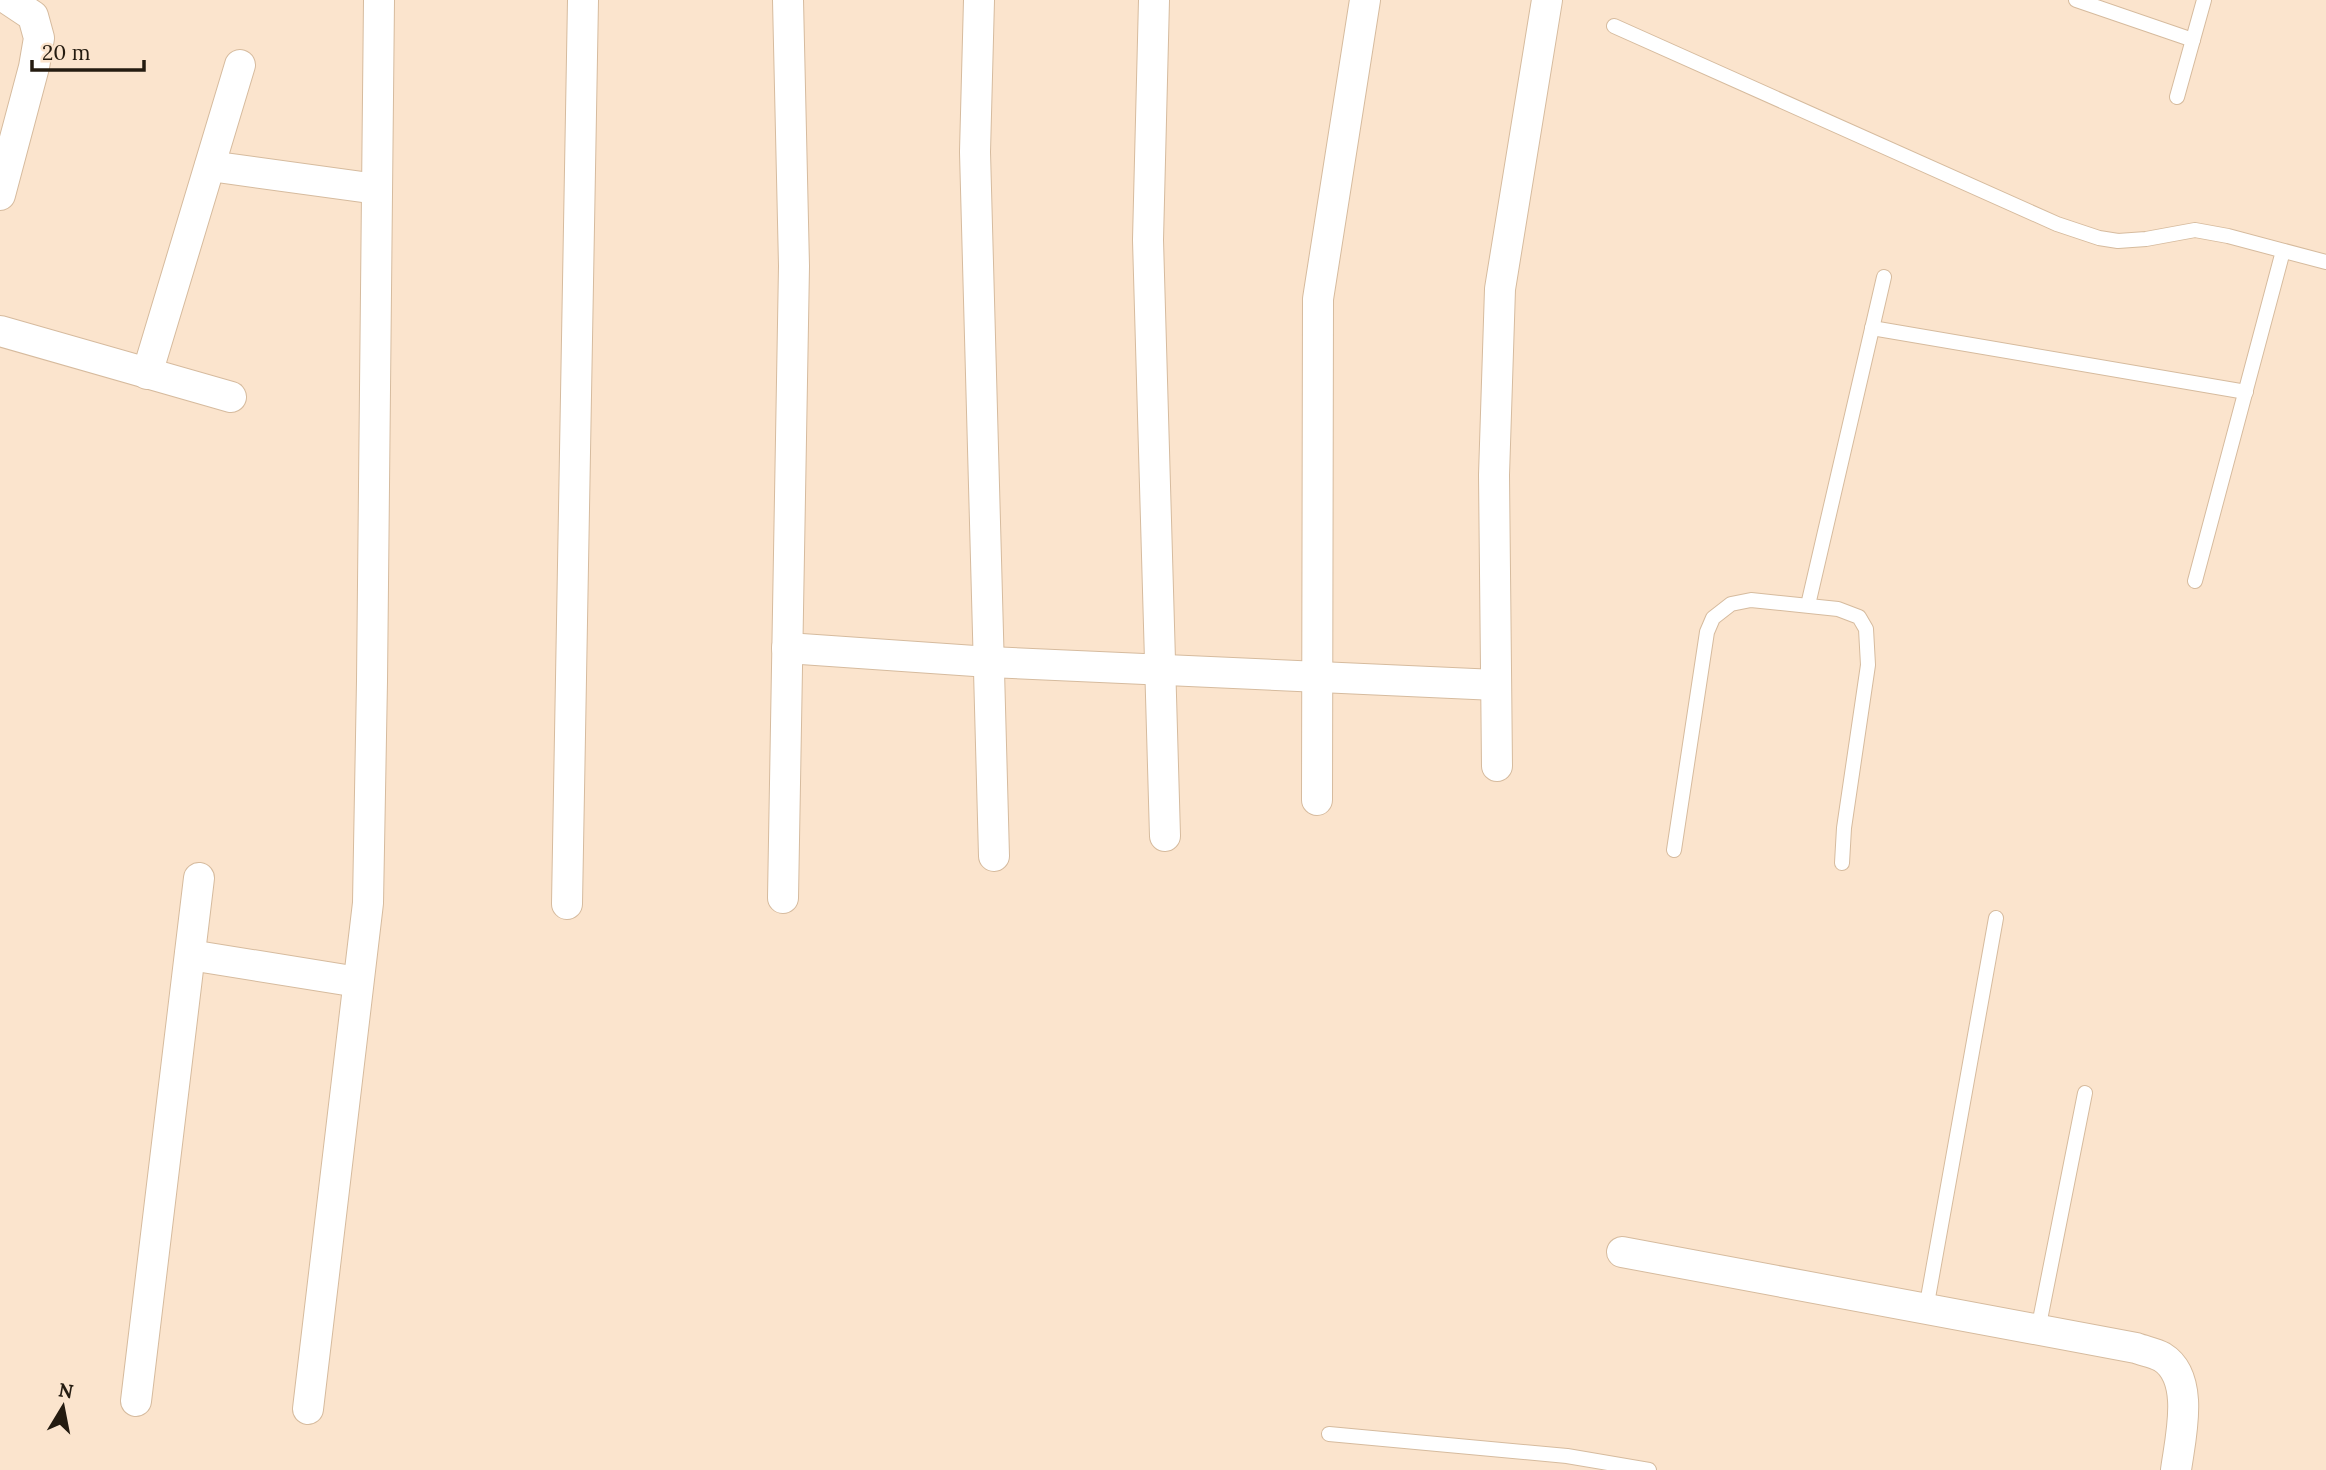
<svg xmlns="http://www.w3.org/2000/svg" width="2326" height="1470" font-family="Lora,serif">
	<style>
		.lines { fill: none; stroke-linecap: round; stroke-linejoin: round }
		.lane-casing { stroke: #d6bb9e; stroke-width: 16 }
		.street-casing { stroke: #d6bb9e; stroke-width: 32 }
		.lane { stroke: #fff; stroke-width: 14 }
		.street { stroke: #fff; stroke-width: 30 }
	</style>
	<rect width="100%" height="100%" fill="#fbe4cd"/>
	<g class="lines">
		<defs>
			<g id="lane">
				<path d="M2076,0L2193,40"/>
				<path d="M1614,26L2057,224L2099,238L2118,241L2146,239L2195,230L2228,236L2326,262"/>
				<path d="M2177,97L2204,0"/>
				<path d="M1872,328L2246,392"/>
				<path d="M2195,581L2283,251"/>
				<path d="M1808,605L1884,277"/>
				<path d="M1674,850L1707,632L1713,618L1731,604L1751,600L1838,609L1859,617L1866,629L1868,665L1844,828L1842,863"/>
				<path d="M1926,1309L1996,918"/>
				<path d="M2038,1330L2085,1093"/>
				<path d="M1329,1434L1567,1456L1649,1470"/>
			</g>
			<g id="street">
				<path d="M979,0L975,152L994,856"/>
				<path d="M1154,0L1148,240L1165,836"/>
				<path d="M210,166L377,189"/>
				<path d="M0,195L34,67L39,38L33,16L9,0"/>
				<path d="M0,331L231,397"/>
				<path d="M147,374L240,65"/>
				<path d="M787,648L989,662L1496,685"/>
				<path d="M1497,766L1494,475L1500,289L1547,0"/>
				<path d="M1317,800L1318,299L1365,0"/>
				<path d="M783,898L794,266L788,0"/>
				<path d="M567,904L583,0"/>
				<path d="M190,955L358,982"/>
				<path d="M1622,1252L2136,1348C2144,1351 2155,1353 2162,1357C2196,1378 2180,1439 2176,1470"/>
				<path d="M136,1401L199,878"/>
				<path d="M308,1409L368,903L372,681L379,0"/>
			</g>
		</defs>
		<use href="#lane" class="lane-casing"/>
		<use href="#street" class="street-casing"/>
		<use href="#lane" class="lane"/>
		<use href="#street" class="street"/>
	</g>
	<g transform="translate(63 1407) rotate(10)" stroke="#fbe4cd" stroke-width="5" paint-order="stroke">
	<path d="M0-5L12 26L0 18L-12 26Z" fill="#241b10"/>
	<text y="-10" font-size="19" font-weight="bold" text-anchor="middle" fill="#241b10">N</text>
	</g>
	<path d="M32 60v10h112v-10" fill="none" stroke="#241b10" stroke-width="3.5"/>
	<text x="42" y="60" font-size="21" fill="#241b10" stroke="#fbe4cd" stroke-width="5" paint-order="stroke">20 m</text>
</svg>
